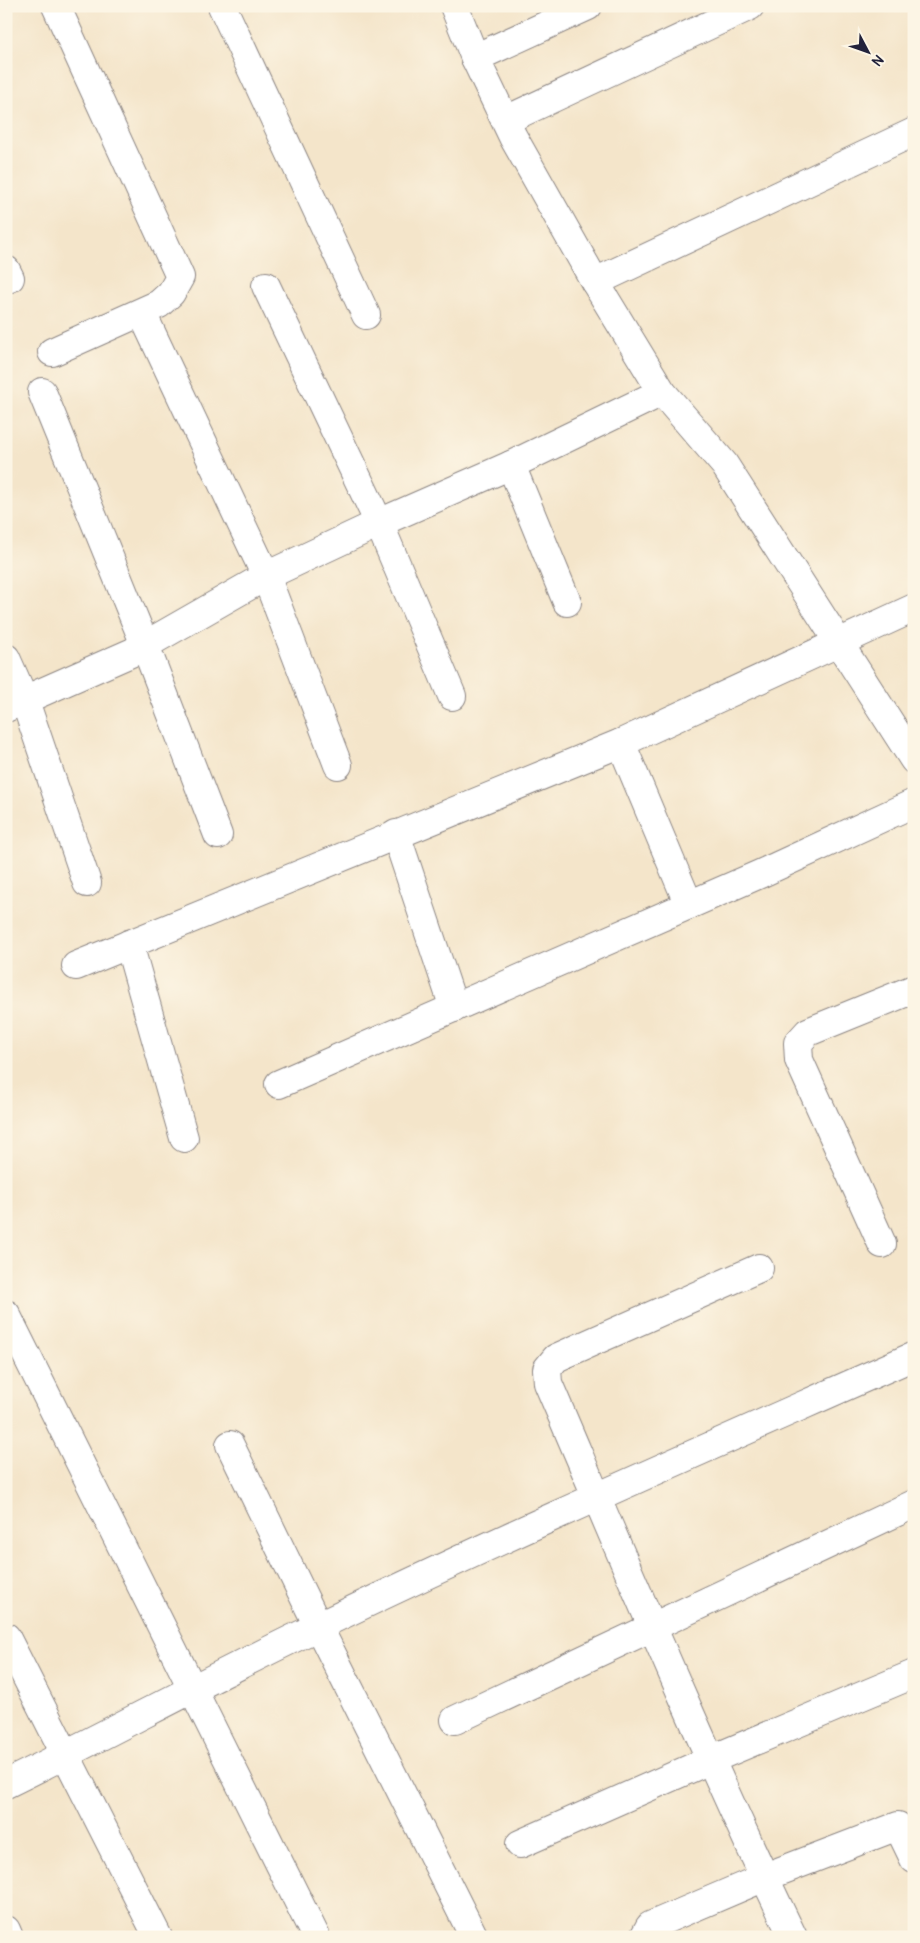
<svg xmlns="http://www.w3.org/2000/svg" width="920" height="1943" font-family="Pangolin,sans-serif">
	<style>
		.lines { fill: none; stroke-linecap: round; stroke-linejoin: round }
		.minor-casing { stroke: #8b8482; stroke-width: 30 }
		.tertiary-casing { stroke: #8b8482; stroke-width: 30 }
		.minor { stroke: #fff; stroke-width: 28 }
		.tertiary { stroke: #fff; stroke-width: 28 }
	</style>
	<rect width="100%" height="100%" fill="#fcf5e5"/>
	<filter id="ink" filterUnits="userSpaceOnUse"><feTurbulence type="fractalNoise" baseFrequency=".02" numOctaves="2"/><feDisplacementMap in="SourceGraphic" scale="10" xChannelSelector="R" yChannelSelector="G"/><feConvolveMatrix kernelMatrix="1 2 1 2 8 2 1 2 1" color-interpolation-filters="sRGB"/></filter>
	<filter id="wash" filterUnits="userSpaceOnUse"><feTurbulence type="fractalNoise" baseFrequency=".0096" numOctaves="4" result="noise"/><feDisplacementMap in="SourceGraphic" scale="20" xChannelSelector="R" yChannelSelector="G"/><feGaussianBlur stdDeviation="1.12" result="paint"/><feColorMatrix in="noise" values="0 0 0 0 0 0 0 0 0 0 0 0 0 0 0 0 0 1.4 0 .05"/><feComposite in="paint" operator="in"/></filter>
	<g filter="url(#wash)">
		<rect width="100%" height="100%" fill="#f4e5ca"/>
	</g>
	<g filter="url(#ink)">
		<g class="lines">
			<defs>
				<g id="minor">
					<path d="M222,6L366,315"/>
					<path d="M475,58L588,6"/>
					<path d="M506,120L750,6"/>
					<path d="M6,270L10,278"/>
					<path d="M595,282L914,132"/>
					<path d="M266,286L379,523L452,696"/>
					<path d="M142,313L266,576L338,765"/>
					<path d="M52,352L159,304L171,293L180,277L56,6"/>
					<path d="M42,392L145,645L218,835"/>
					<path d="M511,465L567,602"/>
					<path d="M6,658L25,701L87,883"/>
					<path d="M6,708L133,652L266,576L379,523L511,465L662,392"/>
					<path d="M621,743L689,905"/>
					<path d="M396,834L454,1008"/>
					<path d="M129,944L184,1138"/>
					<path d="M76,966L621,743L914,608"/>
					<path d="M279,1084L760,874L914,803"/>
					<path d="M882,1244L799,1060L798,1043L808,1032L914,989"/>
					<path d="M759,1268L556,1358L547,1369L548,1383C627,1568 705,1755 793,1937"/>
					<path d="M6,1314L316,1937"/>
					<path d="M230,1445L318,1626L474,1937"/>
					<path d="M6,1637L158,1937"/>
					<path d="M455,1720L914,1504"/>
					<path d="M6,1784C110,1733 212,1677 317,1627C513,1532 714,1445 914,1356"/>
					<path d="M520,1844L712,1759L914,1674"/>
					<path d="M6,1930L9,1937"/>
					<path d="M644,1937L650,1926L765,1877L898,1826L914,1859"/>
				</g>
				<path id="tertiary" d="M454,6L475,58L513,137L595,282L662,392L724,464L914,760"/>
			</defs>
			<use href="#minor" class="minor-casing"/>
			<use href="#tertiary" class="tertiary-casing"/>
			<use href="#minor" class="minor"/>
			<use href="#tertiary" class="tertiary"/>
		</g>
	</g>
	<rect width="920" height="1943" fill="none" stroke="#fcf5e5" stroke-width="25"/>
	<g transform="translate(868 52) rotate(131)" stroke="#fcf5e5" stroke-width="4" paint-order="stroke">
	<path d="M0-4L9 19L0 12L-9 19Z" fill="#22223b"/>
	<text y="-8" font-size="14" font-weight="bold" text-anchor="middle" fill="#22223b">N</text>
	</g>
</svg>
